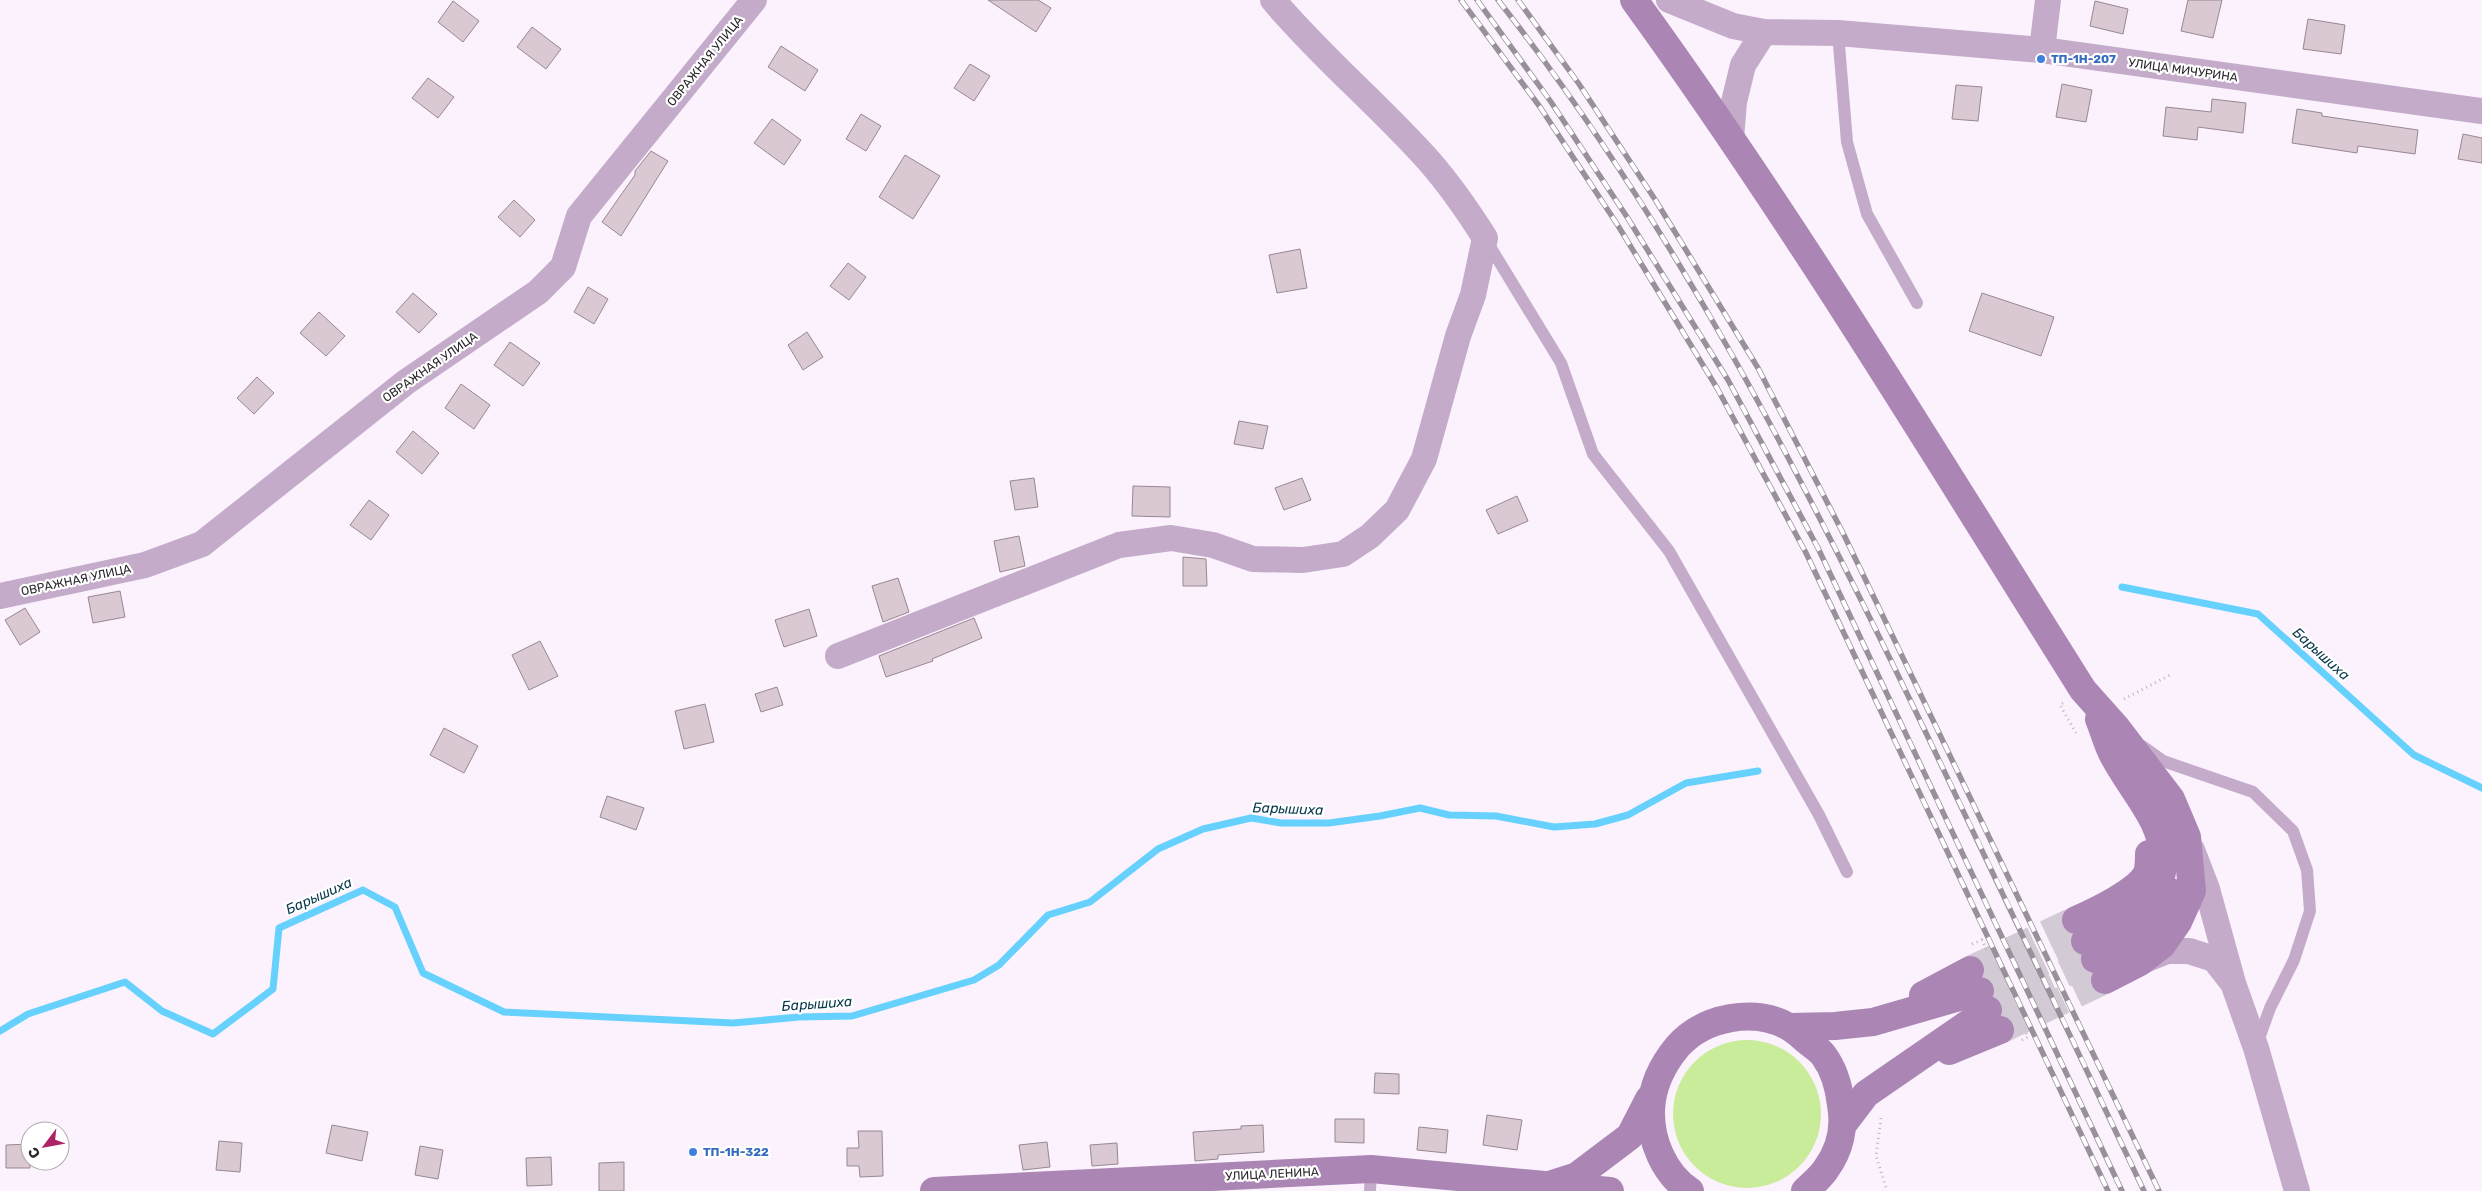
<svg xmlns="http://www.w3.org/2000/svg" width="2482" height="1191" font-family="Rubik,sans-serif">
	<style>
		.green { fill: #c9ec9a }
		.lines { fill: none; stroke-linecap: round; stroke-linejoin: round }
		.stream { stroke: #66d1fd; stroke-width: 7 }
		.building { fill: #dac8d2; stroke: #988891 }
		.secondary-tunnel { stroke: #d2cad4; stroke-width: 28; stroke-dasharray: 28 14; stroke-linecap: butt }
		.path { stroke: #bcb4be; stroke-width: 3; stroke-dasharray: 1 4; stroke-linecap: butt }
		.service { stroke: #c4abca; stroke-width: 12 }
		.minor { stroke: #c4abca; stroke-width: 26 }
		.secondary { stroke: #ab86b5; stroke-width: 28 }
		.rail-casing { stroke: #98919a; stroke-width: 5.5 }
		.rail { stroke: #fff; stroke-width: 4; stroke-dasharray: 11; stroke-linecap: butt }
		.shop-dot { fill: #3f7fe0; stroke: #fff; stroke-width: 2 }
		.labels { text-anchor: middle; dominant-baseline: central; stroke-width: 4.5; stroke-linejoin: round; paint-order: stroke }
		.shop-label { font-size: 12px; font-weight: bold; fill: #366cbe; stroke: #fff; text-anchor: start }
		.street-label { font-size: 12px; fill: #2c282e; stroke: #fff }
		.water-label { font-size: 14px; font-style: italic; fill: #06384a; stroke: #fff }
	</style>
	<rect width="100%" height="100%" fill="#fbf2fe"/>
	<circle class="green" cx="1747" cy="1114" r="74"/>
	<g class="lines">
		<g class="stream">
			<path d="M2122,587L2258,614L2414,755L2482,788"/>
			<path d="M0,1031L28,1014L125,982L162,1011L213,1034L273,989L279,928L363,890L395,907L423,973L504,1012L733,1023L799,1017L852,1016L974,980L999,965L1048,915L1090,902L1158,849L1203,829L1251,818L1281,823H1329L1380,816L1420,808L1449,815L1496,816L1554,827L1595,824L1628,815L1686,783L1758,771"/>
		</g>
	</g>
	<g class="building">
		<path d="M988,0H1038L1051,8L1036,32Z"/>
		<path d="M2188,0H2222L2213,38L2181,31Z"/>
		<path d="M453,1L479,21L463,42L438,22Z"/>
		<path d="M2095,1L2128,9L2123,34L2090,26Z"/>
		<path d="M2308,19L2345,25L2341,54L2303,49Z"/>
		<path d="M532,27L561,49L546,69L517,47Z"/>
		<path d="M781,46L818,70L805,91L768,67Z"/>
		<path d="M970,64L990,76L974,101L954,88Z"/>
		<path d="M428,78L454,97L438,118L412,98Z"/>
		<path d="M2062,84L2092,90L2086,122L2056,117Z"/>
		<path d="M1956,85L1982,87L1978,121L1952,119Z"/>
		<path d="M2212,99L2246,103L2243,133L2198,127L2197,140L2163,136L2166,107L2211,112Z"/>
		<path d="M2297,109L2322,113V116L2418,130L2415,154L2358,146L2357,153L2292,143Z"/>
		<path d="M861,114L881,126L866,151L846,139Z"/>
		<path d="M772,119L801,140L784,165L754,143Z"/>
		<path d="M2463,134L2482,138V163L2458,159Z"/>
		<path d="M651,151L668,161L621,236L602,222L635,175V171Z"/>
		<path d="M905,155L940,176L913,219L879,197Z"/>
		<path d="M514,200L535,220L520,237L498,217Z"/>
		<path d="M1300,249L1307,288L1277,293L1269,255Z"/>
		<path d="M848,263L866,277L849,300L830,286Z"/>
		<path d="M588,287L608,299L594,324L574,312Z"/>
		<path d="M413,293L437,314L419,333L396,312Z"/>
		<path d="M1982,293L2054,317L2041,356L1969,331Z"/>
		<path d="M319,312L345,336L326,356L300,333Z"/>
		<path d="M807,332L823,357L803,370L788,345Z"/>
		<path d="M510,342L540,363L523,386L494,365Z"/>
		<path d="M257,377L274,393L254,414L237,398Z"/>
		<path d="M461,384L490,405L474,429L445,408Z"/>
		<path d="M1239,421L1268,426L1263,449L1234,444Z"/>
		<path d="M413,431L439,453L422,474L396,452Z"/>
		<path d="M1034,478L1038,507L1015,510L1010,481Z"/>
		<path d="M1302,478L1311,500L1284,510L1275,488Z"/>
		<path d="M1133,486L1170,487V517L1132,516Z"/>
		<path d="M1517,496L1528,521L1498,534L1486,510Z"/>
		<path d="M369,500L389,515L371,540L350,525Z"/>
		<path d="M1019,536L1025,566L1000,572L994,541Z"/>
		<path d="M1183,557L1206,559L1207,586H1183Z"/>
		<path d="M898,578L909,612L883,622L872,586Z"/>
		<path d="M120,591L125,617L93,623L88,597Z"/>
		<path d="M25,608L40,632L20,645L5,620Z"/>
		<path d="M809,609L817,636L784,647L775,620Z"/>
		<path d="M974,618L982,638L932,659L933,661L886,677L879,656Z"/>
		<path d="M540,641L558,676L529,690L512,655Z"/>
		<path d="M777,687L783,705L761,712L755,694Z"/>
		<path d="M705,704L714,742L684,749L675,711Z"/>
		<path d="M444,728L478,746L464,773L430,755Z"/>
		<path d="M607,796L644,808L636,830L600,817Z"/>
		<path d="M1375,1073L1399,1074V1094L1374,1093Z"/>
		<path d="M1487,1115L1522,1120L1517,1150L1483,1145Z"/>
		<path d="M1335,1119H1364V1143L1335,1142Z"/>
		<path d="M332,1125L368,1132L362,1161L326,1153Z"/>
		<path d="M1263,1125L1264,1152L1218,1155V1159L1195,1161L1193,1132L1241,1129V1126Z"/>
		<path d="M1419,1127L1448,1130L1446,1153L1417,1150Z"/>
		<path d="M858,1131H882L883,1176L860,1177L859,1166H847V1148H859Z"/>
		<path d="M219,1141L242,1143L240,1172L216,1170Z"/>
		<path d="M1047,1142L1050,1167L1023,1170L1019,1145Z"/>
		<path d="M1117,1143L1118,1164L1092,1166L1090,1145Z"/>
		<path d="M30,1144V1168H6V1145Z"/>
		<path d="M420,1146L443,1150L438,1179L415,1175Z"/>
		<path d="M551,1157L552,1185L527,1186L526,1158Z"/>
		<path d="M624,1162V1191H599V1163Z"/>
	</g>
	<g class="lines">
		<g class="secondary-tunnel">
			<path d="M1970,970L2076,920"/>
			<path d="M1980,991L2085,941"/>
			<path d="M1988,1010L2095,959"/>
			<path d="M2000,1030L2105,980"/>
		</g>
		<g class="path">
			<path d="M2124,699L2170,675"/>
			<path d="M2063,703L2060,705L2076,733"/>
			<path d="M1972,944L1982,940L1987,951"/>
			<path d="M2022,1040L2028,1037L2025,1031"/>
			<path d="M1881,1118L1876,1156L1887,1191"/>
		</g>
		<g class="service">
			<path d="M1838,33L1847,142L1867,214L1917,303"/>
			<path d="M1486,240L1561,363L1593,454L1669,551L1819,815L1847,872"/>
			<path d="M2142,746L2163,761L2253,792L2293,831L2307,870L2310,911L2294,960L2270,1008L2257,1044"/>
			<path d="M1370,1191L1371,1169"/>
		</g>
		<g class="minor">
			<path d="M1669,0L1733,26L1764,32L1838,33L2042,50L2482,111"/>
			<path d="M2042,50L2048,0"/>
			<path d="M1731,139L1734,102L1743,65L1764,32"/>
			<path d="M0,596L145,565L202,544L406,382L538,292L563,267L579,216L754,0"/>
			<path d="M838,656L1119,545L1171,538L1213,545L1253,559L1303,560L1343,554L1370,536L1397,510L1424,459L1458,336L1473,295L1485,238C1468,211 1450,185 1429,161C1379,105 1321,57 1273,0"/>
			<path d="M2192,850L2207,889L2233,983L2256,1048L2297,1191"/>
			<path d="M2140,962L2167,951H2189L2214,959L2232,982"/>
		</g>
		<g class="secondary">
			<path d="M1634,0C1795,222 1937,458 2083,690L2116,727L2171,799L2187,837L2192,891L2178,922L2162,945L2140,962L2105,980"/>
			<path d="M2076,920C2094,912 2139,891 2147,873C2149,867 2149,859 2149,854"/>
			<path d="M2085,941C2138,915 2185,886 2153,820C2141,797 2125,778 2113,755C2107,744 2104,731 2099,719"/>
			<path d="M2095,959L2125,947L2150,927L2171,892"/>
			<path d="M1923,995L1970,970"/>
			<path d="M1790,1027L1835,1026L1873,1022L1980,991"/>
			<path d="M1949,1051L2000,1030"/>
			<path d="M1844,1123L1866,1094L1988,1010"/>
			<path d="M1552,1184L1577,1176L1630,1136L1649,1099"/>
			<path d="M934,1191L1371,1169L1610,1191"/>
			<path d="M1690,1191C1664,1174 1650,1140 1651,1110C1652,1085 1662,1065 1678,1046C1704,1017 1755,1007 1789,1027C1796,1031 1801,1036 1807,1041C1813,1046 1820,1050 1824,1056C1835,1071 1839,1087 1841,1105C1845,1127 1840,1150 1826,1169C1821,1177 1812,1184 1805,1191"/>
		</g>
		<defs>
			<g id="rail">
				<path d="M1461,0L1540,107L1617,224L1717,388L1806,553L2108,1191"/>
				<path d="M1477,0L1551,102L1627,217L1728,380L1818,548L2122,1191"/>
				<path d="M1498,0C1674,224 1804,479 1927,735C2000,887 2072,1039 2144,1191"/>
				<path d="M1518,0L1579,84L1656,201L1758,368L1844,535L2159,1191"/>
			</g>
		</defs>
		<use href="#rail" class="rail-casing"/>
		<use href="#rail" class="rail"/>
	</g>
	<g class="shop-dot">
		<circle cx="2041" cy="59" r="5"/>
		<circle cx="693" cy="1152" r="5"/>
	</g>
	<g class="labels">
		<g class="shop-label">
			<text x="2051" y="59">ТП-1Н-207</text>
			<text x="703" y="1152">ТП-1Н-322</text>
		</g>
		<g class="street-label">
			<text transform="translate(705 61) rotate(-51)">ОВРАЖНАЯ УЛИЦА</text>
			<text transform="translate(2183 70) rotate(8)">УЛИЦА МИЧУРИНА</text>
			<text transform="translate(430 367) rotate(-35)">ОВРАЖНАЯ УЛИЦА</text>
			<text transform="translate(76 580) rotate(-12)">ОВРАЖНАЯ УЛИЦА</text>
			<text transform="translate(1272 1174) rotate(-3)">УЛИЦА ЛЕНИНА</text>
		</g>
		<g class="water-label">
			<text transform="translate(2321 654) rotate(42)">Барышиха</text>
			<text transform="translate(1288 809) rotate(2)">Барышиха</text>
			<text transform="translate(319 896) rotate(-24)">Барышиха</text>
			<text transform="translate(817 1004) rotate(-4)">Барышиха</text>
		</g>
	</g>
	<g transform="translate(45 1146) rotate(238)"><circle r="24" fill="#ffffff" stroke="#aba9ab"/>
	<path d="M0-4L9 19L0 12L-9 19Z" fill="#ad2466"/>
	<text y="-8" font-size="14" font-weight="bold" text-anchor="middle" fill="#2c282e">С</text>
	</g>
</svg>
